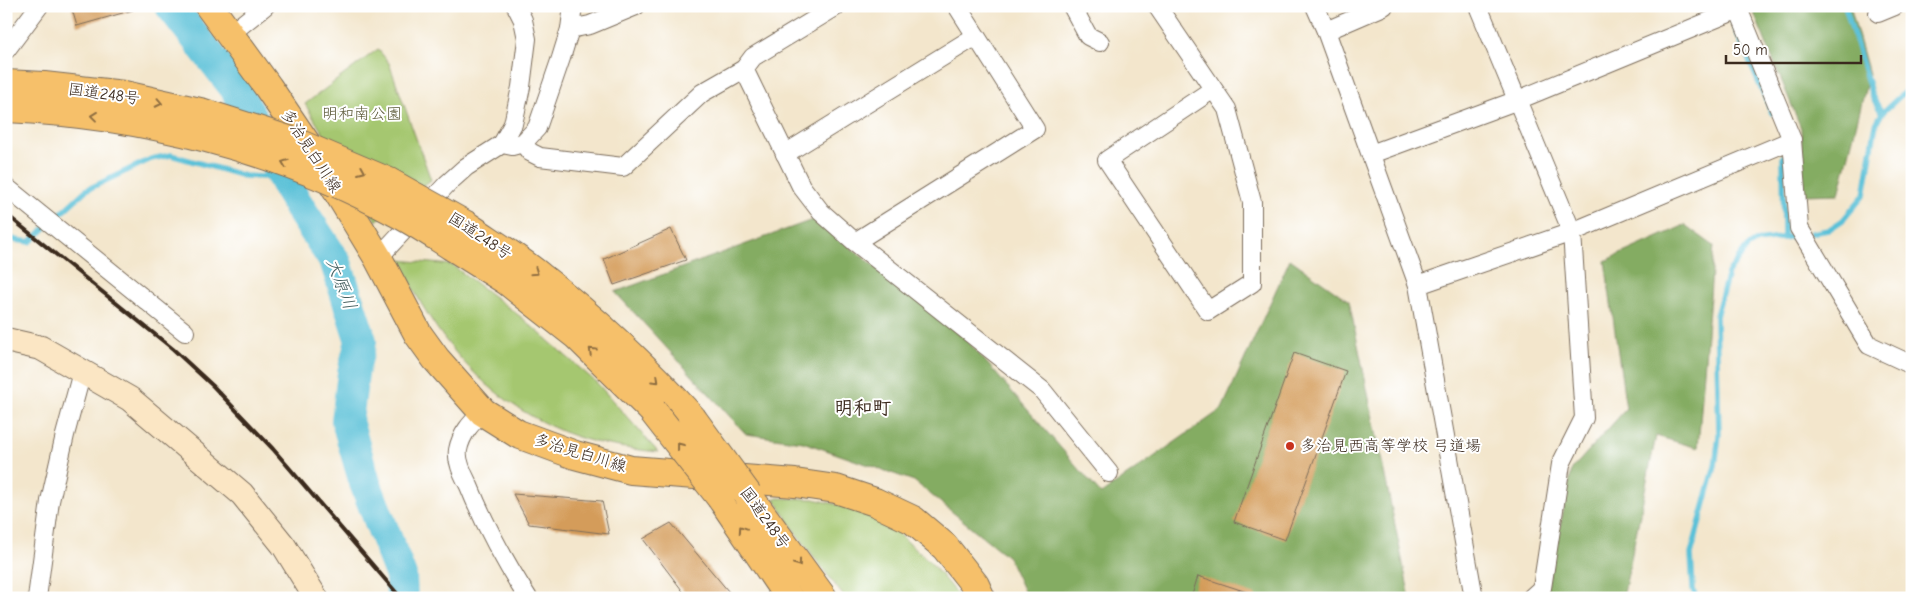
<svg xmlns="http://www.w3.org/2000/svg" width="1918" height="604" font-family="'Comic Neue','Klee One',sans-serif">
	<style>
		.green { fill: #a5c770; stroke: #707847 }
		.forest { fill: #84ac62; stroke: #606b40 }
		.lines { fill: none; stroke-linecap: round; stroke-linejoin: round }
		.stream { stroke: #5bc1d8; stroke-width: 5.5 }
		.river { stroke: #5bc1d8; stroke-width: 32 }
		.building { fill: #d49c5a }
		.street-casing { stroke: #7b6c5b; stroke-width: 20 }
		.secondary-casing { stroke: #7b6c5b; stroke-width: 26 }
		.primary-casing { stroke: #7b6c5b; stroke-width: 30 }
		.highway-casing { stroke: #7b6c5b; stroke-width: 30 }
		.street { stroke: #fff; stroke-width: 18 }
		.secondary { stroke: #fbe6c4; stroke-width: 24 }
		.primary { stroke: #f6c06b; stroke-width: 28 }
		.highway { stroke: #f6c06b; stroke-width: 28 }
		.rail { stroke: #3b2a1e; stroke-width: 4 }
		.highway-bridge-casing { stroke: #7b6c5b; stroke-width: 30; stroke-linecap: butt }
		.highway-bridge { stroke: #f6c06b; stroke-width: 28 }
		.oneway { stroke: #8f6e41 }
		.poi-dot { fill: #c8321e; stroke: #fff; stroke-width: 2 }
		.labels { text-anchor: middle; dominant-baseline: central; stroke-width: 4; stroke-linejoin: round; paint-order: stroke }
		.street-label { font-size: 16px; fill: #3b2a1e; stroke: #fff }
		.park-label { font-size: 16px; fill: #5b5937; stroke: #fff }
		.poi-label { font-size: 16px; fill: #3b2a1e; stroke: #fff; text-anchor: start }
		.water-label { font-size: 18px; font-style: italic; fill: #465f5f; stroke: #fff }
		.quarter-label { font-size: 19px; font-weight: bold; fill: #3b2a1e; stroke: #fff }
	</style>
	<rect width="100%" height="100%" fill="#fff"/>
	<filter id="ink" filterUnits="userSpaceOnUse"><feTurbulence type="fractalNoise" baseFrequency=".02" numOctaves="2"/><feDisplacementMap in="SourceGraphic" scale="10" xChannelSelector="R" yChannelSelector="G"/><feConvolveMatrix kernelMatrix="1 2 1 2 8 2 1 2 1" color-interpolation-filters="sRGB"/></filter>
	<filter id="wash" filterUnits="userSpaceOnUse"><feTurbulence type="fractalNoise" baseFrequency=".0096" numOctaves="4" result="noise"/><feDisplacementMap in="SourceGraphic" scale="20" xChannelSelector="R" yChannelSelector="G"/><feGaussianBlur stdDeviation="1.12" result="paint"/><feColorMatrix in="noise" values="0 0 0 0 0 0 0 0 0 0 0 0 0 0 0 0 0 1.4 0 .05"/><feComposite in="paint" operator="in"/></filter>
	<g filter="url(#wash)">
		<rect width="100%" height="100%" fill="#f3e6cc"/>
		<g class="green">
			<path d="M378,49L389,63L431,180L376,221L305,104Z"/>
			<path d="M399,260L452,265L521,317L597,383L658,452C627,449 594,444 564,432C484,399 434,338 399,260Z"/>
			<path d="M774,498L814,499L852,508L888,524L931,563L960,598H845L796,533Z"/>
		</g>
		<g class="forest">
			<path d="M1751,6H1850L1869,74L1839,194L1803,195L1801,128Z"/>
			<path d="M815,219L966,339L1101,494L1222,409L1290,259L1349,301L1410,598H1027L1008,557L914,481L803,442L746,434L615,292Z"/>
			<path d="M1685,225L1714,246L1698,448L1656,436L1623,598H1545L1572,469L1626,409L1605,261Z"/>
		</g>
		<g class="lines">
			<g class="stream">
				<path d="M1723,6L1734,26L1772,113"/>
				<path d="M1845,6L1872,96L1882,113"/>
				<path d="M1783,157L1784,238"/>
				<path d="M1812,233L1828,230L1843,220L1864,195L1876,124L1882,113L1912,85"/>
				<path d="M6,235L15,240L30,242L86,190L151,159L171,155L244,176L283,178"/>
				<path d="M1696,598L1693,589L1691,554L1715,466L1719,435L1716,316L1728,273L1747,247L1757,241L1796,236"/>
			</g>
			<path class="river" d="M171,6L236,89L297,204L336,263L361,341L353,373L347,421L365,483L401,576L402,598"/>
		</g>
		<g id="blocks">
			<g class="building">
				<path d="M71,6H132L133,10L77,26Z"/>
				<path d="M671,229L686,260L614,285L604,259Z"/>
				<path d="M1294,353L1346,371L1285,540L1234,522Z"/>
				<path d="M513,494L602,501L609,534L529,524Z"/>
				<path d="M671,523L734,598H688L643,539Z"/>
				<path d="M1198,576L1256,595L1255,598H1191Z"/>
			</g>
		</g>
	</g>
	<g filter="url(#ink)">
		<use href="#blocks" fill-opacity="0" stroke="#7b6c5b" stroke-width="1"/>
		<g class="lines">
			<defs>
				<g id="street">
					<path d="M1072,6L1088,36L1100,42"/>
					<path d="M1157,6L1227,109L1252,202V283L1208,311L1107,160L1212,90"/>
					<path d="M1315,6L1326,31L1418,285L1474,598"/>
					<path d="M1478,6L1572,232L1584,418L1561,464L1542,588L1531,598"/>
					<path d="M1878,13L1895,6"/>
					<path d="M570,29L590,25L636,6"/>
					<path d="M1326,31L1384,6"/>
					<path d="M230,34L265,6"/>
					<path d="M6,50L39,6"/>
					<path d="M744,69L801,186L821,212L855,242L1042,390L1109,473"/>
					<path d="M1792,140L1799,228L1869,345L1912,365"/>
					<path d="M523,143L530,152L540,157L623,167L702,93L744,69L753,57L837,6"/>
					<path d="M502,144L513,124L521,87L527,39L523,20L516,6"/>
					<path d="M785,154L976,36"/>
					<path d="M1371,154L1518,100L1739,9"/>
					<path d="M6,187L185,332"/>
					<path d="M855,242L1035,129L957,6"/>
					<path d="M378,258L447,184L466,167L502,144L512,146L523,143L537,128L561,58L570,29L573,6"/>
					<path d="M1418,285L1572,232L1792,140L1737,6"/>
					<path d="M483,412C471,423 461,434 458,450C456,462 464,476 469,486C485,526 505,562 528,598"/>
					<path d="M37,598L50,501L65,435L82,372"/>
				</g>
				<path id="secondary" d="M6,340L41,348L130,399L242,494L284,546L316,598"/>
				<path id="primary" d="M209,6L268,87L325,171L378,258L418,334L436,359L483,412L518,434L575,455L631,470L795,483L836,489L875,502L913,520L945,547L975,585L981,598"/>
				<g id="highway">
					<path d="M466,225C491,242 518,258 541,277C595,319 646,367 692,418"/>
					<path d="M453,247L507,281L577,336L652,410"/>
					<path d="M748,495L823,598"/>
					<path d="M721,498L789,598"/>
				</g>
			</defs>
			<use href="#street" class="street-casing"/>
			<use href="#secondary" class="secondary-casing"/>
			<use href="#primary" class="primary-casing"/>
			<use href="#highway" class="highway-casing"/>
			<use href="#street" class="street"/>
			<use href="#secondary" class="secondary"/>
			<use href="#primary" class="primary"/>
			<use href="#highway" class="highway"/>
			<path class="rail" d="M6,214L173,349L213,386L273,449L401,598"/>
			<defs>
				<g id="highway-bridge">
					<path d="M6,84L44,86L124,95L204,113L295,142L389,182L466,225"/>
					<path d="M6,108C141,114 276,147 395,212C415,222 434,235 453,247"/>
					<path d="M652,410L721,498"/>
					<path d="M692,418L748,495"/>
				</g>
			</defs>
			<use href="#highway-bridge" class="highway-bridge-casing"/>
			<use href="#highway-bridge" class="highway-bridge"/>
		</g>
		<defs><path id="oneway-chevron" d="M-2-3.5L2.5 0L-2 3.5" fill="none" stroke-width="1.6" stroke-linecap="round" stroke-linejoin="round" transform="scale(1.25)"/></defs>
		<g class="oneway">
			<use href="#oneway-chevron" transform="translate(159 103) rotate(12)"/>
			<use href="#oneway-chevron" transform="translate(94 116) rotate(-173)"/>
			<use href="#oneway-chevron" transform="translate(285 163) rotate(-159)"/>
			<use href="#oneway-chevron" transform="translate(362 171) rotate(23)"/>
			<use href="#oneway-chevron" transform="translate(535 272) rotate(35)"/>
			<use href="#oneway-chevron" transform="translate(592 351) rotate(-136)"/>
			<use href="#oneway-chevron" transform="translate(656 380) rotate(44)"/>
			<use href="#oneway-chevron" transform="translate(680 446) rotate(-128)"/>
			<use href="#oneway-chevron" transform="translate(742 529) rotate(-124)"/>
			<use href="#oneway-chevron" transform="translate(798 563) rotate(54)"/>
		</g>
	</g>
	<circle class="poi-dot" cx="1290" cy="446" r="5"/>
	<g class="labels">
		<g class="street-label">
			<text transform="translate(104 94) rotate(8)">国道248号</text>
			<text transform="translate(311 151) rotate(57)">多治見白川線</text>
			<text transform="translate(480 236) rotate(33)">国道248号</text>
			<text transform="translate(580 453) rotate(17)">多治見白川線</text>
			<text transform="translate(765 518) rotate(54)">国道248号</text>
		</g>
		<g class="park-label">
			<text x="362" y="114">明和南公園</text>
		</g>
		<g class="poi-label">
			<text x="1300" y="446">多治見西高等学校 弓道場</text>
		</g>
		<g class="water-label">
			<text transform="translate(341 284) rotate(69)">大原川</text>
		</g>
		<g class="quarter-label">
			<text x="863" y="408">明和町</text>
		</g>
	</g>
	<rect width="1918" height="604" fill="none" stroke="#fff" stroke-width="25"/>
	<path d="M1726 55v8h135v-8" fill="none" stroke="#3b2a1e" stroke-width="2.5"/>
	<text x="1733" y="55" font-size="15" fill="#3b2a1e" stroke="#ffffff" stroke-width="4" paint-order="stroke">50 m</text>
</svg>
